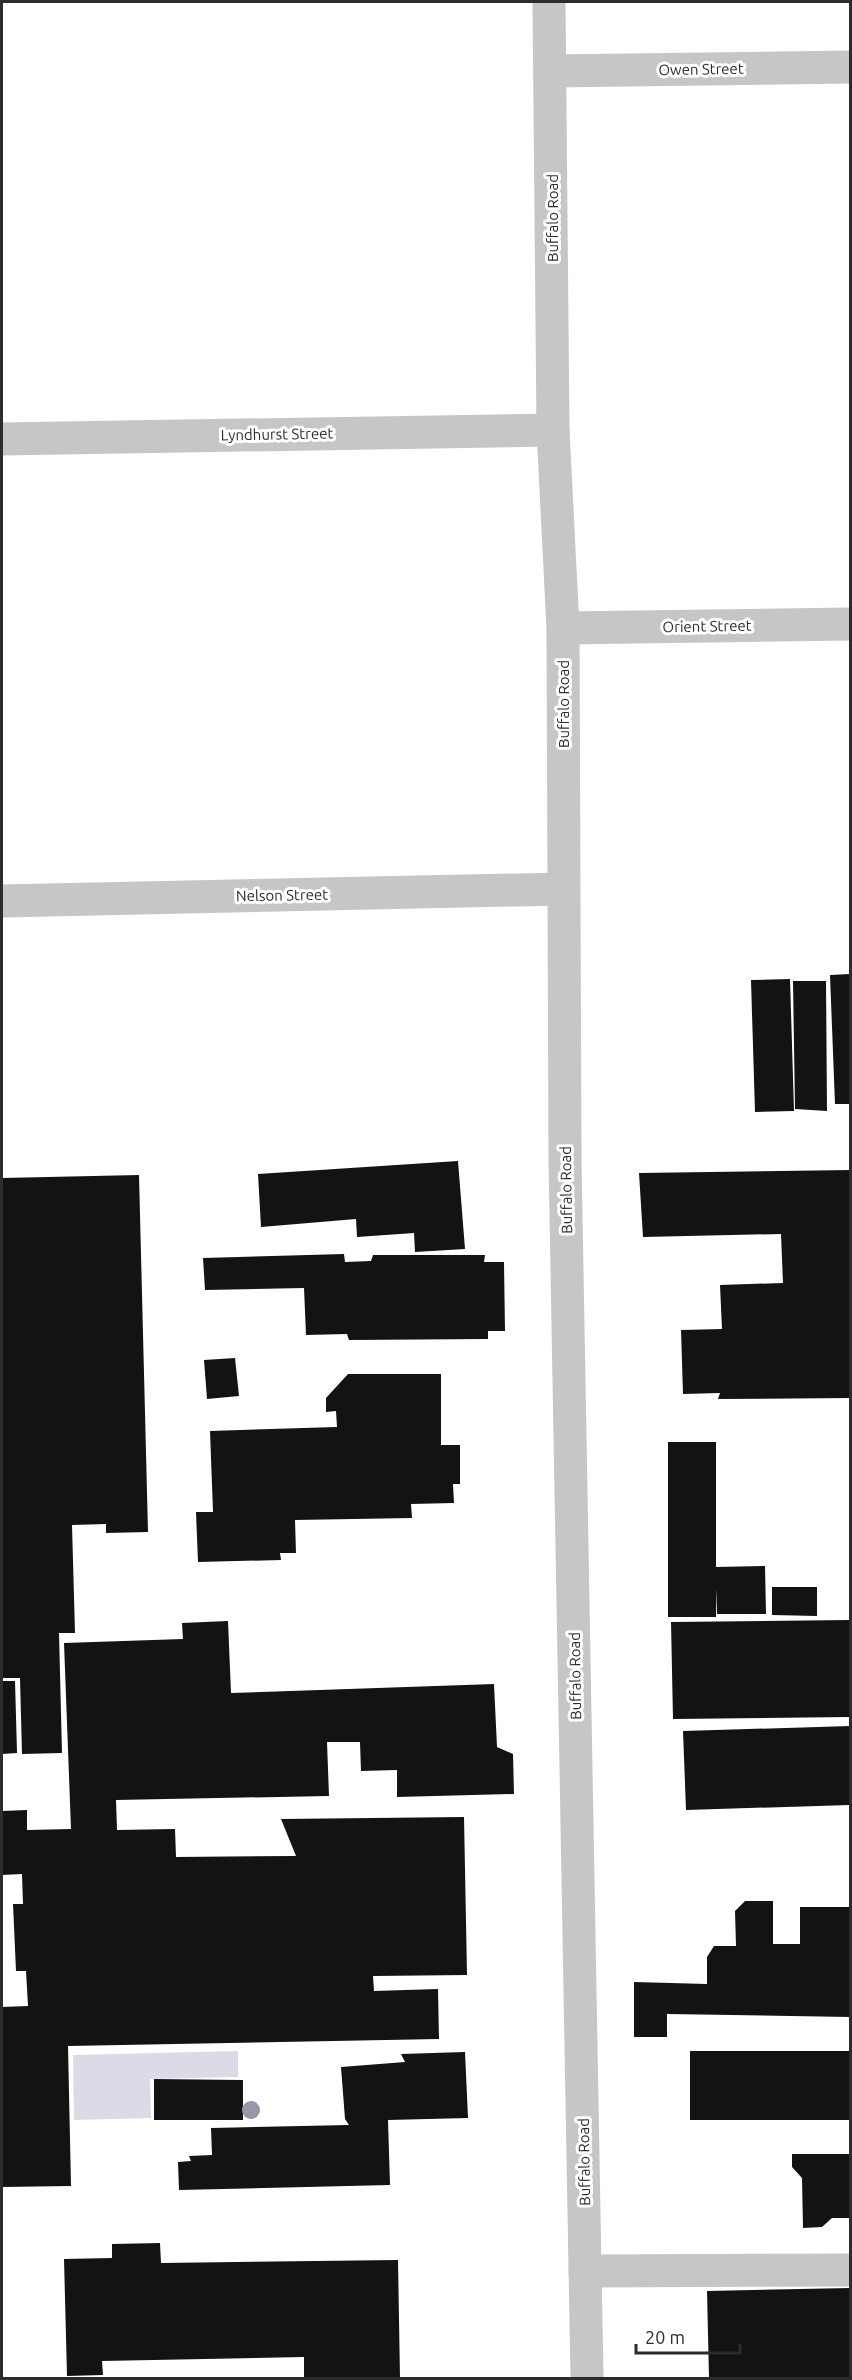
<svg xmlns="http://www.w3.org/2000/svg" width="852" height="2380" font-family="Ubuntu,sans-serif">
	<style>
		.green { fill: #dddae8 }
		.building { fill: #131313 }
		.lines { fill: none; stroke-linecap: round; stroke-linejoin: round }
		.minor { stroke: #c6c6c6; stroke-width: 33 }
		.tree { fill: #9a95a9 }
		.labels { text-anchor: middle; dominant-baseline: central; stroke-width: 6; stroke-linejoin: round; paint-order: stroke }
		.street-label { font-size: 15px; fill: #2c2c2c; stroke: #fff }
	</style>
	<rect width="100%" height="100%" fill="#fff"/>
	<path class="green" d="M238,2051V2077L150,2079L151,2118L74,2120L73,2055Z"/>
	<g class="building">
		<path d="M850,974V1104H835L830,975Z"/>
		<path d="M790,979L794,1111L755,1112L751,980Z"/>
		<path d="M793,981H826L827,1111L795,1109Z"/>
		<path d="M458,1161L465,1249L415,1252L414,1233L357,1237L356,1219L261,1227L258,1174Z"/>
		<path d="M850,1170V1398L718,1399L720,1393L683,1394L681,1330L722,1329L720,1285L783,1283L781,1234L643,1237L639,1173Z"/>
		<path d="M139,1175L148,1532L106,1533V1524L72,1525L75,1633H59L62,1753L22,1754L20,1678H2V1178Z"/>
		<path d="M344,1254L345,1262L371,1261L373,1255H485L484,1262H504L505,1331H488V1339L349,1340L347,1334L306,1335L304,1288L205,1290L203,1258Z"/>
		<path d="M235,1358L239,1396L207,1399L204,1360Z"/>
		<path d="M348,1374H441V1445H460V1484H453L454,1503L411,1504L412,1518L295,1520L296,1553H280L281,1560L198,1562L196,1512H213L210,1431L337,1427L336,1411L326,1412V1398Z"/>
		<path d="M668,1442H716V1567L765,1566L766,1614H717L716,1588V1617H668Z"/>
		<path d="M772,1587H817V1616L772,1615Z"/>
		<path d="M850,1620V1717L673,1719L671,1622Z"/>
		<path d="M228,1621L231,1693L494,1684L497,1747L513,1754L514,1794L397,1797V1770L361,1771L360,1742H327L329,1796L116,1800L117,1830L175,1829L176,1857L296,1856L281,1819L464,1817L467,1975L373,1976L374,1991L438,1989L439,2039L68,2046L71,2186L2,2187V2007L28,2006L26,1971H16L13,1904H23L22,1874L2,1875V1811L27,1810V1830L71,1829L64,1643L183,1639L182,1623Z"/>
		<path d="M2,1681H15L17,1753L2,1754Z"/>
		<path d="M850,1726V1805L686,1810L683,1731Z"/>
		<path d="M745,1901H773V1944H800V1907H850V2017L667,2014V2037H634V1982L707,1984V1957L714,1946H736L735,1911Z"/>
		<rect x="690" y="2051" width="160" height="69"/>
		<path d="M465,2052L468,2118L388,2120L390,2185L179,2190L178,2162L191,2161L189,2156L212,2155L211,2128L349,2125L345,2119L341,2067L405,2062L401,2054Z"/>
		<path d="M154,2079L243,2080V2120H154Z"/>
		<path d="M792,2154H850V2218H832L822,2227L803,2228L802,2178L792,2167Z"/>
		<path d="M160,2243L161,2263L398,2260L400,2378H304V2357L102,2361L103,2375L67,2376L64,2259L112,2258V2244Z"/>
		<path d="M850,2288V2378H709L707,2291Z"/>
	</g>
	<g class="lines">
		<g class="minor">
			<path d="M549,2L553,430L563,628L565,1159L587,2378"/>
			<path d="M551,71L850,67"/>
			<path d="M2,439L553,430"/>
			<path d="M563,628L850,624"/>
			<path d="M2,901L562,889"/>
			<path d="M585,2271L850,2270"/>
		</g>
	</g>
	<circle class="tree" cx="251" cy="2110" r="9"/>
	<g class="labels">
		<g class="street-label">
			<text transform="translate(701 69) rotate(-1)">Owen Street</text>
			<text transform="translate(552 218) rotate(-90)">Buffalo Road</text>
			<text transform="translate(277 434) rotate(-1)">Lyndhurst Street</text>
			<text transform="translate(707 626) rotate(-1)">Orient Street</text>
			<text transform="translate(563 704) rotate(-90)">Buffalo Road</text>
			<text transform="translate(282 895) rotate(-1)">Nelson Street</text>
			<text transform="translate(566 1190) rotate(-91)">Buffalo Road</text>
			<text transform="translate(575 1676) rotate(-91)">Buffalo Road</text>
			<text transform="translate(584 2162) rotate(-91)">Buffalo Road</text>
		</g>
	</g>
	<rect width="852" height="2380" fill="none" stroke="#2c2c2c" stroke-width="6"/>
	<path d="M636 2344v9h104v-9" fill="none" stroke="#2c2c2c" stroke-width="3"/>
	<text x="645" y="2344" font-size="18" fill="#2c2c2c" stroke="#ffffff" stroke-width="4.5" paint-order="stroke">20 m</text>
</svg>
